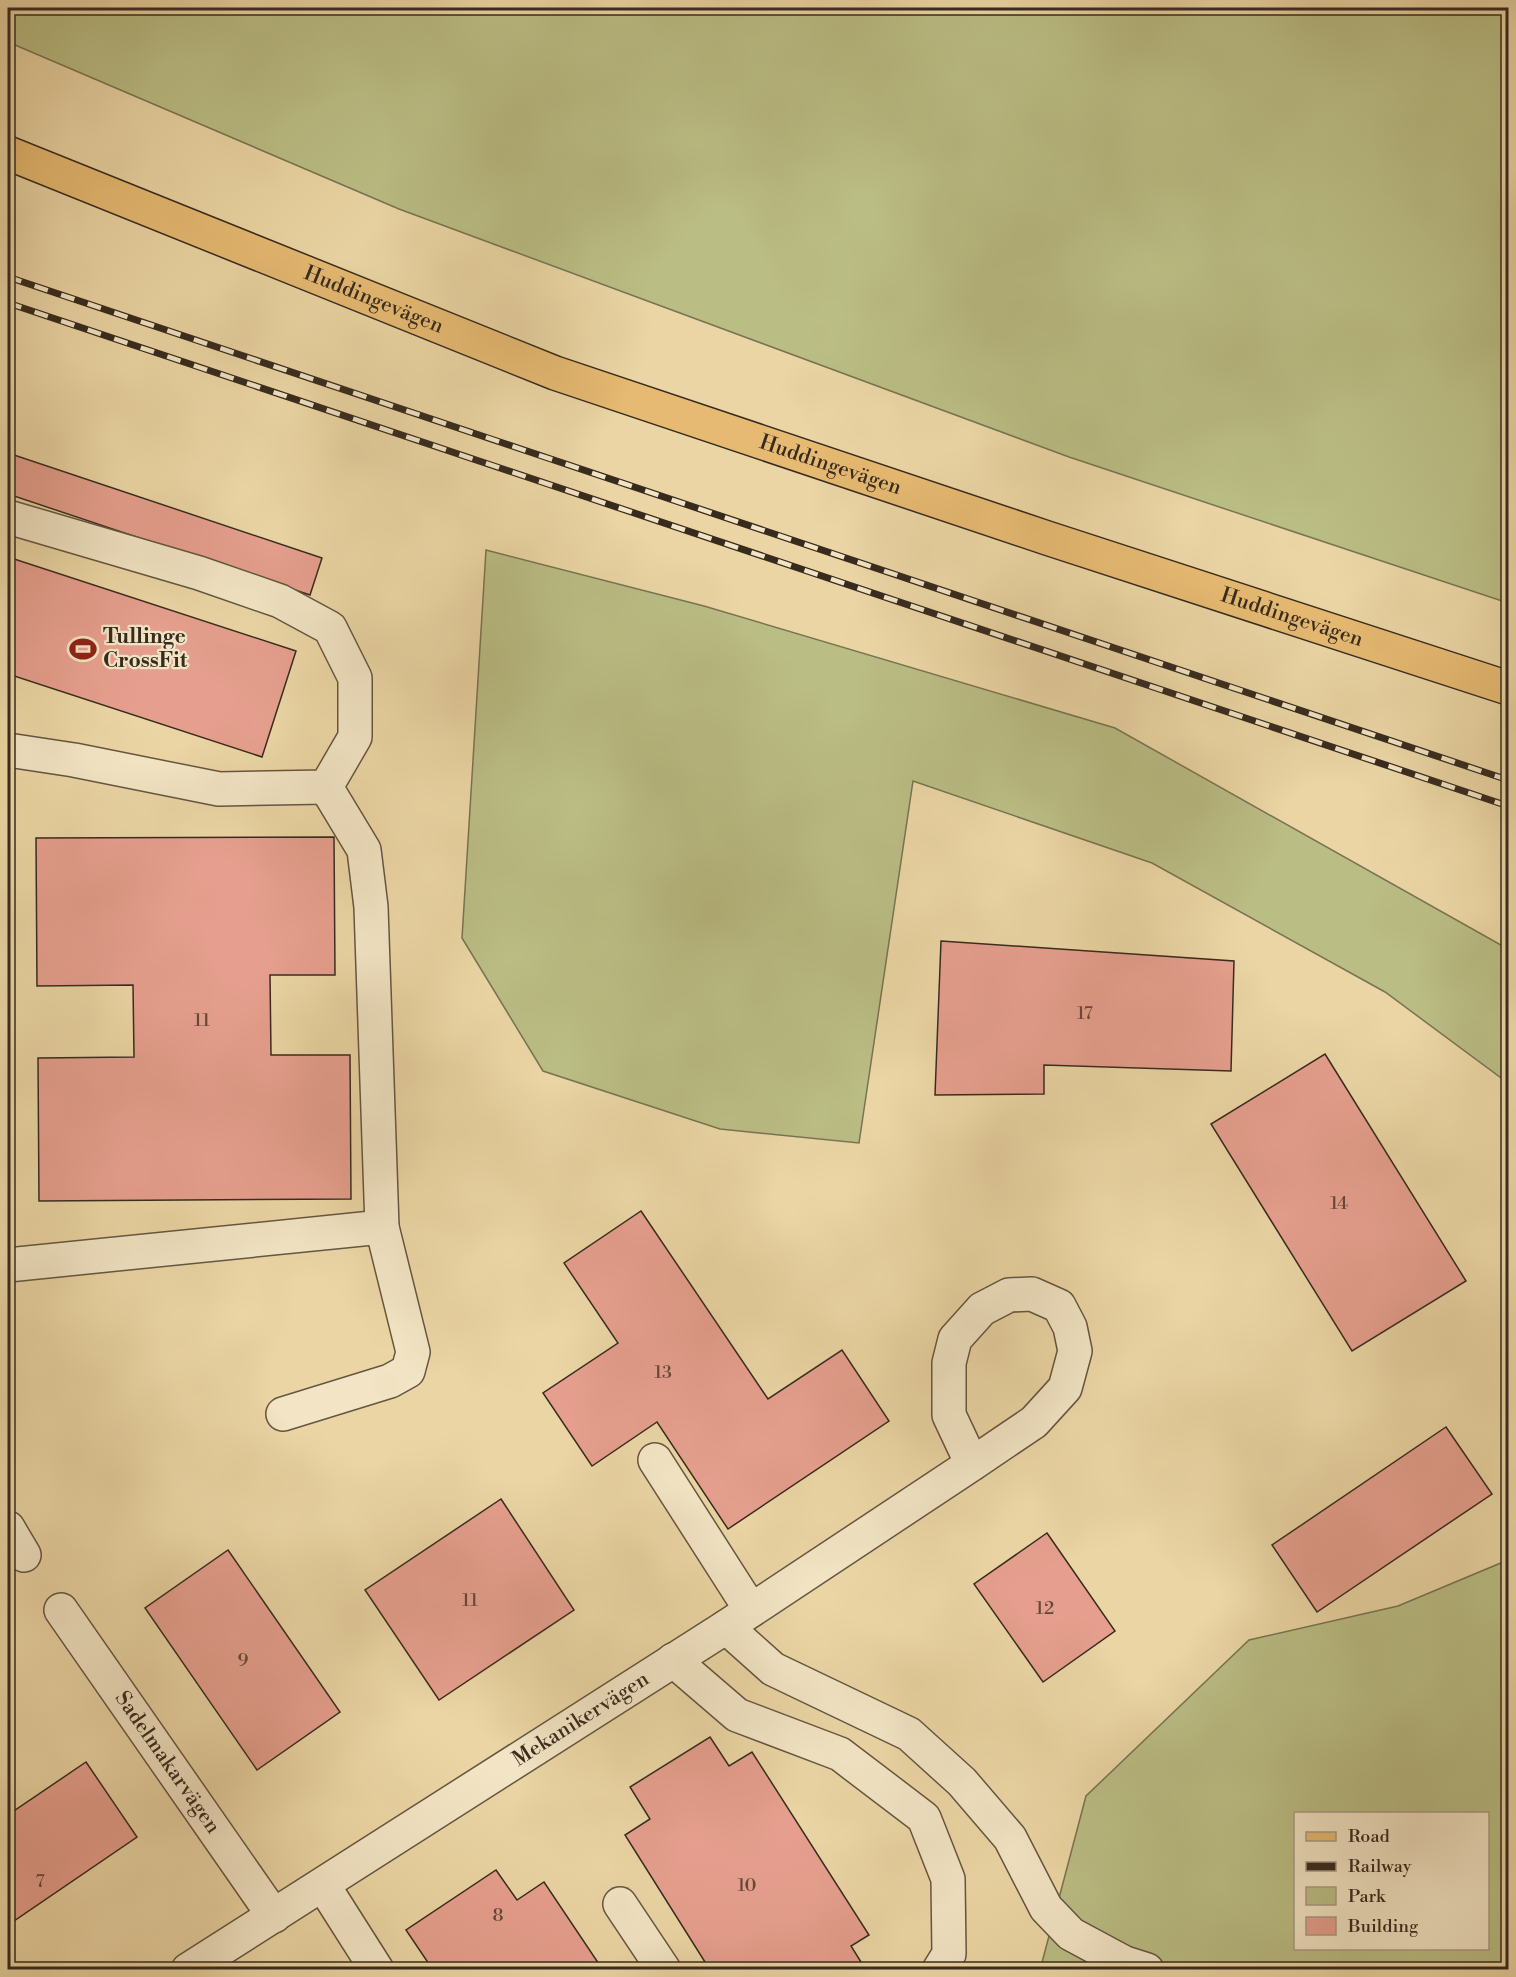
<svg xmlns="http://www.w3.org/2000/svg" width="1516" height="1977" font-family="'Libre Bodoni',serif">
	<style>
		.green { fill: #babd84; stroke: #787451; stroke-width: 1.5; fill-rule: evenodd }
		.building { fill: #e69f8e; stroke: #372b1e; stroke-width: 1.5 }
		.lines { fill: none; stroke-linecap: round; stroke-linejoin: round }
		.minor-casing { stroke: #645640; stroke-width: 36 }
		.major-casing { stroke: #372b1e; stroke-width: 36 }
		.minor { stroke: #f2e4c4; stroke-width: 33 }
		.major { stroke: #e6ba72; stroke-width: 33 }
		.rail-casing { stroke: #372b1e; stroke-width: 7 }
		.rail { stroke: #f2e4c4; stroke-width: 4.5; stroke-dasharray: 14; stroke-linecap: butt }
		.labels { text-anchor: middle; dominant-baseline: central; stroke-width: 4.5; stroke-linejoin: round; paint-order: stroke }
		.number-label { font-size: 18px; fill: #63483a }
		.street-label { font-size: 21px; fill: #372b1e; stroke: #f2e4c4 }
		.poi-label { font-size: 21px; font-weight: bold; fill: #372b1e; stroke: #f2e4c4; text-anchor: start }
	</style>
	<rect width="100%" height="100%" fill="#ebd5a4"/>
	<filter id="stains"><feTurbulence type="fractalNoise" baseFrequency=".00333" numOctaves="4"/><feColorMatrix values="0 0 0 0 .2 0 0 0 0 .09 0 0 0 0 .02 0 0 0 .5 -.17"/></filter>
	<radialGradient id="worn" r=".72"><stop offset=".6" stop-color="#630" stop-opacity="0"/><stop offset="1" stop-color="#630" stop-opacity=".3"/></radialGradient>
	<g class="green">
		<path d="M8,8H1508V603L1069,457L399,209L8,42Z"/>
		<path d="M486,550L704,606L1115,728L1508,949V1083L1385,992L1152,863L913,781L859,1143L720,1129L543,1071L462,938Z"/>
		<path d="M1508,1560V1969L1040,1970L1086,1796L1249,1640L1398,1606ZM1296,1814H1488V1948H1296Z"/>
	</g>
	<g class="building">
		<path d="M8,453L322,558L310,595L8,494Z"/>
		<path d="M8,557L296,651L262,757L8,674Z"/>
		<path d="M334,837L335,975H270L271,1055H350L351,1199L39,1201L38,1058L134,1057L133,985L37,986L36,838Z"/>
		<path d="M941,941L1234,961L1231,1071L1044,1065V1094L935,1095Z"/>
		<path d="M1325,1054L1466,1281L1352,1351L1211,1124Z"/>
		<path d="M641,1211L768,1399L842,1350L889,1421L728,1529L657,1422L592,1466L543,1393L618,1343L564,1263Z"/>
		<path d="M1446,1427L1492,1494L1317,1612L1272,1545Z"/>
		<path d="M501,1499L574,1610L439,1700L365,1590Z"/>
		<path d="M1047,1533L1115,1631L1043,1682L974,1584Z"/>
		<path d="M228,1550L340,1712L257,1770L145,1608Z"/>
		<path d="M710,1737L729,1766L752,1752L869,1935L851,1946L866,1970H710L625,1835L650,1819L630,1787Z"/>
		<path d="M86,1762L137,1837L8,1925V1815Z"/>
		<path d="M496,1870L517,1900L544,1882L603,1970H433L406,1930Z"/>
	</g>
	<g class="lines">
		<defs>
			<g id="minor">
				<path d="M8,517L199,573L280,601L330,628L355,678V737L326,787L219,789L74,760L8,750"/>
				<path d="M8,1265L382,1227"/>
				<path d="M283,1414L390,1381L408,1371L413,1352L382,1227L371,907L364,850L326,787"/>
				<path d="M655,1460L751,1610"/>
				<path d="M8,1528L24,1555"/>
				<path id="s1" d="M61,1610L274,1916"/>
				<path d="M726,1627L773,1669L909,1734L962,1782L1010,1838L1046,1908L1071,1934L1125,1963L1147,1970"/>
				<path d="M673,1660L737,1715L840,1754L924,1818L948,1879L949,1954L939,1970"/>
				<path d="M323,1885L377,1970"/>
				<path d="M620,1904L664,1970"/>
				<path id="s2" d="M188,1970L726,1627L972,1464L1034,1422L1065,1388L1075,1351L1070,1327L1059,1306L1032,1294L1009,1295L982,1309L955,1339L949,1363V1415L972,1464"/>
			</g>
			<g id="major">
				<path id="s3" d="M8,153L555,373L1047,538L1508,688"/>
			</g>
		</defs>
		<use href="#minor" class="minor-casing"/>
		<use href="#major" class="major-casing"/>
		<use href="#minor" class="minor"/>
		<use href="#major" class="major"/>
		<defs>
			<g id="rail">
				<path d="M8,277L1508,780"/>
				<path d="M8,303L1508,806"/>
			</g>
		</defs>
		<use href="#rail" class="rail-casing"/>
		<use href="#rail" class="rail"/>
	</g>
	<defs>
		<symbol id="stadium-bare" viewBox="-9 -9 18 18"><path d="M0-5a6.5 5 0 1 0 0 10a6.5 5 0 1 0 0-10ZM-3.5-1.8h7v3.6h-7Z" fill="#8f2418" stroke="#f2e4c4" stroke-width="2.5" paint-order="stroke"/></symbol>
	</defs>
	<g fill-rule="evenodd">
		<use href="#stadium-bare" x="64" y="630" width="38" height="38"/>
	</g>
	<g class="labels">
		<g class="number-label">
			<text x="1085" y="1013">17</text>
			<text x="202" y="1020">11</text>
			<text x="1339" y="1203">14</text>
			<text x="663" y="1372">13</text>
			<text x="470" y="1600">11</text>
			<text x="1045" y="1608">12</text>
			<text x="243" y="1660">9</text>
			<text x="40" y="1881">7</text>
			<text x="747" y="1885">10</text>
			<text x="498" y="1915">8</text>
		</g>
		<g class="street-label">
			<text stroke="none"><textPath href="#s3" startOffset="394">Huddingevägen</textPath></text>
			<text stroke="none"><textPath href="#s3" startOffset="880">Huddingevägen</textPath></text>
			<text stroke="none"><textPath href="#s3" startOffset="1366">Huddingevägen</textPath></text>
			<text stroke="none"><textPath href="#s2" startOffset="466">Mekanikervägen</textPath></text>
			<text stroke="none"><textPath href="#s1" startOffset="186">Sadelmakarvägen</textPath></text>
		</g>
		<g class="poi-label">
			<text x="103" y="637">Tullinge<tspan x="103" dy="24">CrossFit</tspan></text>
		</g>
	</g>
	<rect width="1516" height="1977" fill="none" stroke="#ebd5a4" stroke-width="30"/>
	<rect x="9" y="9" width="1498" height="1959" fill="none" stroke="#372b1e" stroke-width="3"/>
	<rect x="15" y="15" width="1486" height="1947" fill="none" stroke="#372b1e" stroke-width="1.5"/>
	<rect x="1294" y="1812" width="195" height="138" fill="#f2e4c4" stroke="#a79a82" stroke-width="1.5"/>
	<rect x="1306" y="1832" width="30" height="9" fill="#e6ba72" stroke="#a79a82" stroke-width="1.5"/>
	<text x="1348" y="1842" font-size="18" fill="#372b1e">Road</text>
	<rect x="1306" y="1862" width="30" height="9" fill="#372b1e" stroke="#a79a82" stroke-width="1.5"/>
	<text x="1348" y="1872" font-size="18" fill="#372b1e">Railway</text>
	<rect x="1306" y="1887" width="30" height="18" fill="#babd84" stroke="#a79a82" stroke-width="1.5"/>
	<text x="1348" y="1902" font-size="18" fill="#372b1e">Park</text>
	<rect x="1306" y="1917" width="30" height="18" fill="#e69f8e" stroke="#a79a82" stroke-width="1.5"/>
	<text x="1348" y="1932" font-size="18" fill="#372b1e">Building</text>
	<rect width="100%" height="100%" filter="url(#stains)"/>
	<rect width="100%" height="100%" fill="url(#worn)"/>
</svg>
